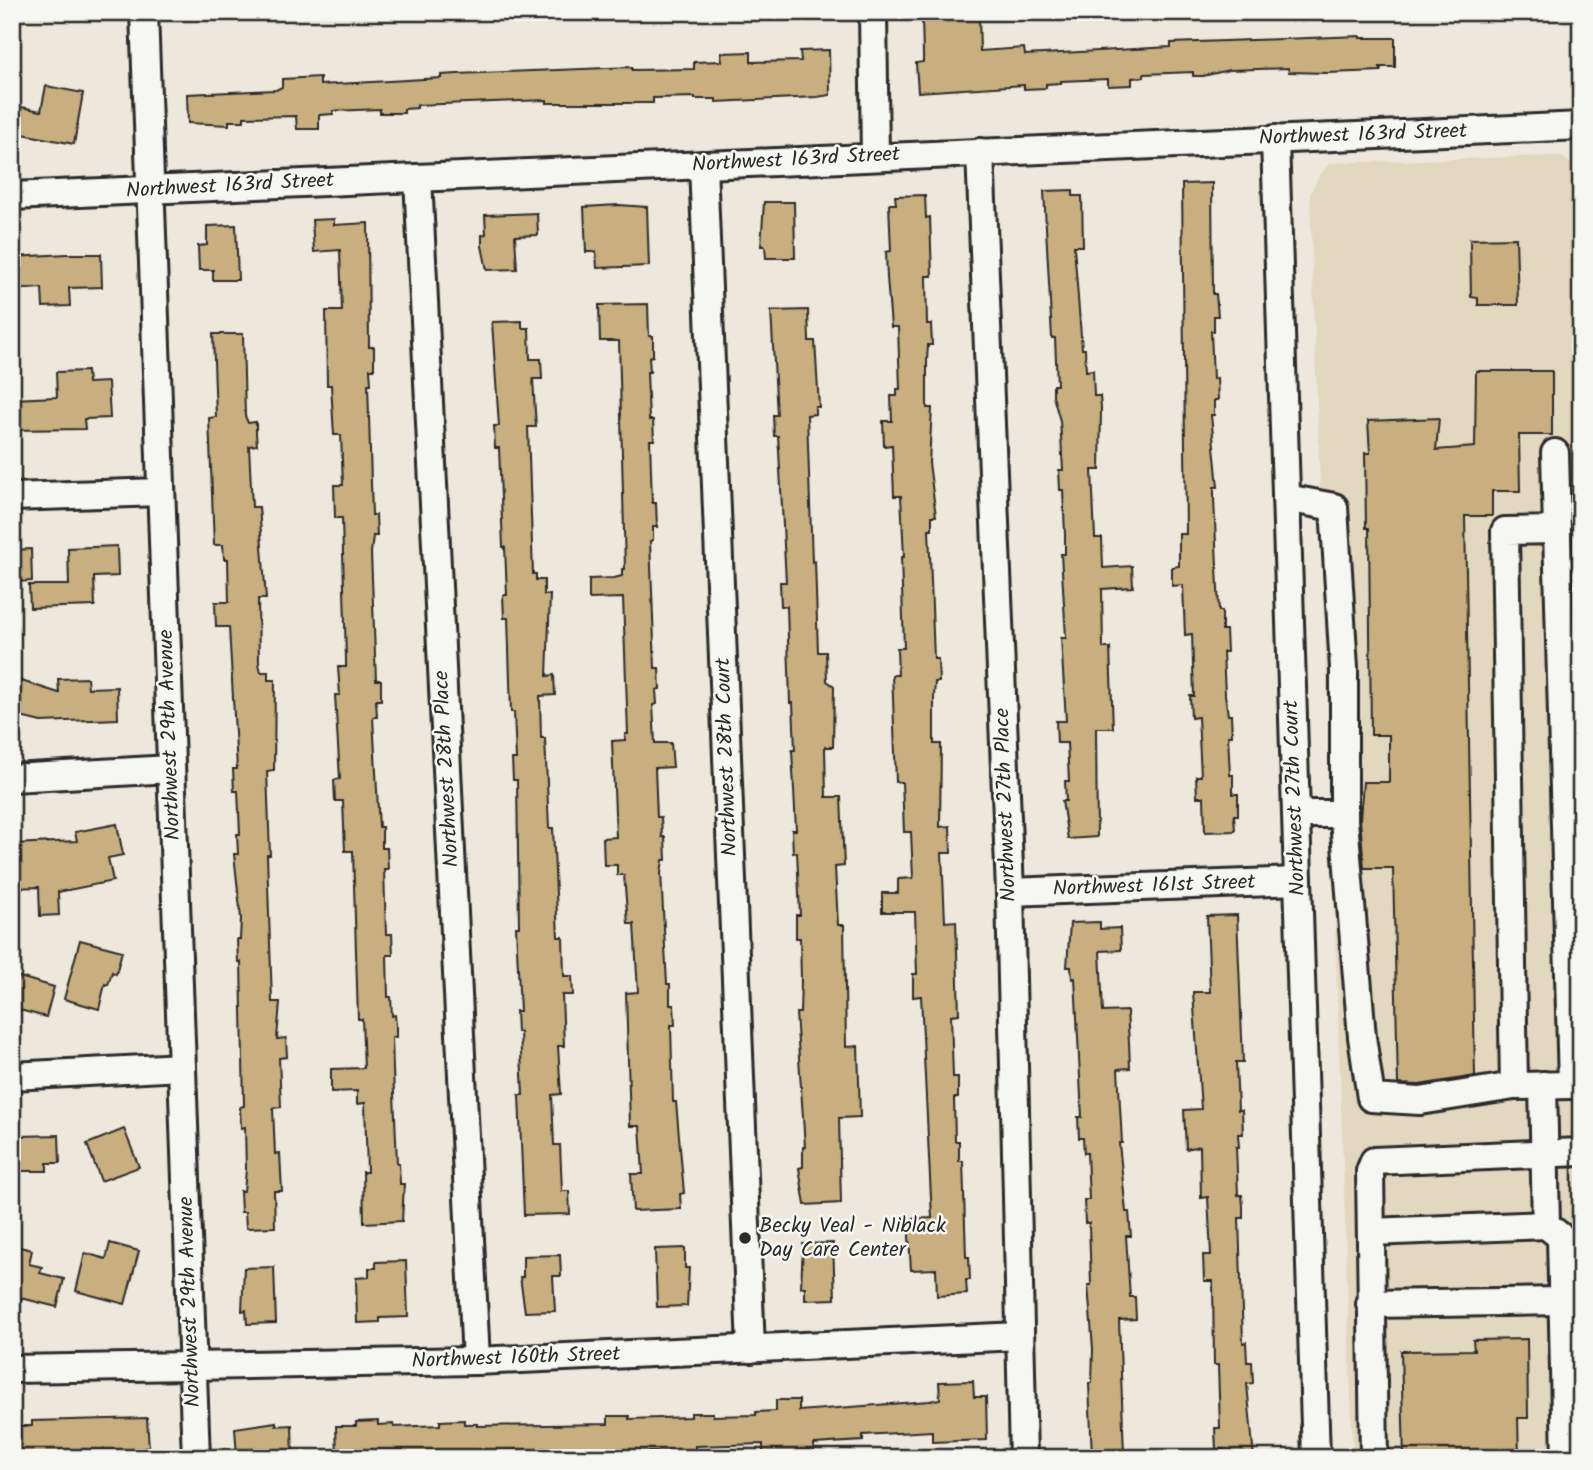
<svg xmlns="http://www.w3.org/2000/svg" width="1593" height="1470" font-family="Kalam,sans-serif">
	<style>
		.built { fill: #e2d7bf }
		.building { fill: #c9af7f; stroke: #2b2b2b; stroke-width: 2 }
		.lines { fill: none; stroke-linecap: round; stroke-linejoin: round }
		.minor-casing { stroke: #2b2b2b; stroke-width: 32 }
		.minor { stroke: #f6f6f2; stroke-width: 26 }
		.poi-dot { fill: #2b2b2b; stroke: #f6f6f2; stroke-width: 2.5 }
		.labels { text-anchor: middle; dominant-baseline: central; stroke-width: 5; stroke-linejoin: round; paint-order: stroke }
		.street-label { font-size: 21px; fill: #2b2b2b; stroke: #f6f6f2 }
		.poi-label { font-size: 21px; fill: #2b2b2b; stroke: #f6f6f2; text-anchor: start }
	</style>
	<rect width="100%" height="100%" fill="#ede8db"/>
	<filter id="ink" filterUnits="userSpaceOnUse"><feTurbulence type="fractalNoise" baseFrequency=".0143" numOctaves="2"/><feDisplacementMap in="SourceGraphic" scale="14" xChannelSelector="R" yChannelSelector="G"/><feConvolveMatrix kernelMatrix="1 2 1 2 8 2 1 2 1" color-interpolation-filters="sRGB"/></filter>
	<g filter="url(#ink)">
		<path class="built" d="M1553,156L1562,157L1581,172V1458H1353L1310,194L1319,176L1330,163Z"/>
		<g class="building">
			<path d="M979,14L980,51L1024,48L1025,55L1171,47V43L1360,36V38H1395V67H1380L1381,71L1327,73L1289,72L1288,68L1229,70L1203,76H1193V72L1144,74V77L1132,78V85L1108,86V79L1061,81V83L1046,84V88L1024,89V85L918,92L916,63L923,62V55L922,17Z"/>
			<path d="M829,50L830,95L817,97L716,102V99H695V97L653,98V103H547V100L417,105V108L404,109V113H380V109L333,111V114L319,115V129H297L296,116L244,117V121H229V125L188,123L187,94L276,90L282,87V79L320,77V85L441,78V75L457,74L632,67V70L694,69V62L722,61L721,53L751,52V62L801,61L800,51Z"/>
			<path d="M46,86L83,93L74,144L12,132V105L41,111Z"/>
			<path d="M1212,183L1213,294H1216L1218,316H1214V331H1211L1213,379L1217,378L1218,400H1214V415H1211L1218,487H1214V499L1219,611H1222V630H1226L1227,652H1223L1225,695L1228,715H1231L1232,736H1228L1230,775H1233V794H1238V815H1234L1235,831L1205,832L1204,797H1197L1196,776H1201L1198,717L1191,718L1190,696H1194L1192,634L1185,635L1183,585L1172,586V567L1179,566V534H1186L1182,184Z"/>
			<path d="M1073,190V196H1082L1083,246H1074L1082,349H1085L1086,371L1093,370L1094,396H1100L1101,408L1100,470H1092L1095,538H1102L1103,568L1132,566L1133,587L1102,589L1103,648H1110L1113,728H1096L1097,837L1068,839L1062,801H1066L1065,781H1069L1067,743H1057L1056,721H1066L1061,638H1066L1061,554H1065V534L1063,490H1060L1059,470H1063L1060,421L1053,396V385H1057L1055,338H1052L1044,191Z"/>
			<path d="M925,195L926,218L930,217L932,276H926L927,324H931L932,345H928L927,360V408H932L929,463L936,516H932V529H929L934,659H938L939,682H935L934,697V744H941L940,827L950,826L951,853H942L945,922L956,921L959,1014L951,1015L953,1077H958V1098H954L955,1141H959V1161H963L966,1257H969L970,1280H966L967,1294L937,1296L936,1269L911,1270L908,1219L932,1218L921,996L913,997V974H917L915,912H882V893H898V879L913,878L911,832H904L902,782H896L893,698L892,675H898L897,648H904L901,557H904L901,496H894L892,445L884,446L883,421H892L891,396H897V389H900L898,327H891L887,278L886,252L891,251L889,204H896L895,196Z"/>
			<path d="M764,202H794L795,258H766L765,246H761Z"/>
			<path d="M619,205L647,207L649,266L597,268L596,252H586L584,207Z"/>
			<path d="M537,213L538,235L515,236L517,269L487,270L482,246V235L486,234L485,215Z"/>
			<path d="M334,219V225L368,223L369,347H374V369H370L371,384H368L372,515H376L377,536H373L371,553L376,680H381V700H376L377,717H373L379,827H382V848H387L388,869H384L386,934H392L393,955H387L388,997H391L392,1016L395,1015L396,1026V1037H392L393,1070L397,1163H399L400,1184H404L402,1221L364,1223L363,1172H367L365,1103L357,1104V1091L331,1092V1069L364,1068L362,1019H358L353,851H345L343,801H335L334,780L340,779L335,695H340L338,667H346V660L342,518H335L334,485H343L341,435H334L331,385H327L326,311H342L340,250L314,252L312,220Z"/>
			<path d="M236,225L238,280H213V270H199L198,246L207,245V226Z"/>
			<path d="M1516,238L1518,305H1478V298L1471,297L1470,239Z"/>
			<path d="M68,254H101L102,287L69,288L70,306L43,307L42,288L12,290V257Z"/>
			<path d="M648,304L649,336H653V356L649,357L650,372H647L649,420H653L654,440H650L652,503H656L657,527H653V540L650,541L655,668H659L660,689L656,690L657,704L653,705L655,743H671L673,767L655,768L657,817H661L662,837H665L666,860H663L661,873L667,984H670V1005H674L675,1025H671L673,1102H676L684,1193L680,1194L681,1209L633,1211L631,1174H643L640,1126H630L626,993L638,992L634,924H628L624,875H617V865H604L603,838L616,837L612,741L625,740V734H628L623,598L589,599V579L614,578L622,576V569H625L619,341H600L599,305Z"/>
			<path d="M808,310L809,341H815L819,407H815V414L807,415L812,562L815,561L818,652H826L827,681L834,686L833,747H825L826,797H841L844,866L835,867L838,925H844L846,1047L858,1046L860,1117L839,1118L841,1203L805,1205L799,1168L803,1167V1147H805L796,1013H800L801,980L800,938H796V915H800L797,852L793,853L792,830H796L792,750H795L793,703H790L787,606H781L780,582H786L779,451L778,436H774L773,415H777L771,311Z"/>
			<path d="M522,321V328H529L530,359H541L542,379H533L536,427H528L533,574H536V580H544V595H550L547,676L554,675L555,695L540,696L541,738H545L549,828H553L558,937H563L564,976H572L573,995H562L564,1046H558L561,1094L552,1095L554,1145H560L562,1191H569L570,1214L524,1215L519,1095H523L520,1032H517L516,1011H520L516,927H519L517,780H513L512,759H516L514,712H511L508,618H504L503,595H507L505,547H503L499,448H495L494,426H499L492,322Z"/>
			<path d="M213,334H243L245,416L248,423L256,422V434L257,445L249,446L252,507H259L266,599H258L259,664L261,672H268V680H275L274,770L267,771L270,855H267L272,1002H280L277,1039L286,1038L287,1057L279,1058L281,1107L273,1108L275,1154L280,1153L282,1191H274L275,1227L246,1228L245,1212H241L240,1191H244L246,1170L245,1127L241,1128L240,1107L244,1106L241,962H238L237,939H240L241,918L234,854H238L237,834H240L238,791H234L233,769H237L229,627H216L215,602H229L228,559H224L223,545H214L209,418L216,417Z"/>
			<path d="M87,371L88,383L108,382L110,418L84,419L85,429L12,430V399L57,397L56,372Z"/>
			<path d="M1476,371H1552V435H1519L1520,491H1492V516H1465L1475,1076L1419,1085L1398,1084L1393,868H1364L1360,819L1363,782H1389V735H1371L1369,528H1366L1365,453H1370L1368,421L1439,418L1436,450L1475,447Z"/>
			<path d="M117,546L118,576L94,577L95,606L30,608L29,585H69L68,548Z"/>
			<path d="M31,549L32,581L12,582V550Z"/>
			<path d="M12,678L59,693L58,679L87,678L88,688L117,687L118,719L41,722L12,715Z"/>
			<path d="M117,824L123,855L108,858L113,881L58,892L59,915L40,916L39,887L12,888V844L77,841L75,832Z"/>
			<path d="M1237,915L1243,1062H1236L1238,1110H1242L1243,1134H1238L1239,1147H1236L1238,1195H1242L1243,1206V1218H1239L1243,1343L1246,1342L1247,1362H1252L1253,1383L1247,1384L1254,1458H1223V1449L1216,1450L1215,1428H1220L1218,1365H1214L1213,1281H1204L1203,1255H1211L1208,1197L1201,1198L1200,1146L1186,1149L1184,1110L1201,1109L1193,992H1210L1207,916Z"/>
			<path d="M1100,922V929L1120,928L1121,950L1100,951L1103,1012L1127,1011L1129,1043L1130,1068L1118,1069L1122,1143H1119L1126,1212H1129L1131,1236H1126L1130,1297H1135L1136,1319L1119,1320L1124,1454L1121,1458H1092L1089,1383H1092L1093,1349L1088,1285H1091L1089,1223H1085L1084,1200H1089L1087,1153H1084L1083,1138H1079L1078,1117H1082L1075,978L1072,979L1071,967H1067L1070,923Z"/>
			<path d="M80,940L122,951L116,974L112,972L108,985L105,984L99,1009L64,999Z"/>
			<path d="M16,976L54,987L46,1017L12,1008Z"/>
			<path d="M124,1129L139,1167L101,1181L87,1144Z"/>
			<path d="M59,1135L60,1163H47V1171H12V1152H20V1136Z"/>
			<path d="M110,1243L139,1251L125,1304L76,1291L85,1253L106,1259Z"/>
			<path d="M833,1243L835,1299L805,1300V1287H801L803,1244Z"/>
			<path d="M12,1245L32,1250L29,1264L42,1267L40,1273L64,1279L57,1307L21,1298L20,1303L12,1302Z"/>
			<path d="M685,1248V1268H689L687,1306L657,1307L655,1249Z"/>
			<path d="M560,1255L561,1276H553L555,1311L525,1312L520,1277H523V1256Z"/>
			<path d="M406,1261L408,1317L380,1318V1322L357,1323L356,1278L369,1277V1268H376V1262Z"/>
			<path d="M274,1267L276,1323L247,1324L246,1310L242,1311L244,1268Z"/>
			<path d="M1527,1339L1528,1418H1518L1519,1458H1404L1401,1351L1474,1350L1473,1340Z"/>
			<path d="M973,1381L974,1397H986L987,1440L932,1442V1431L863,1435V1441L814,1444V1457L790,1458H763V1444L695,1446V1451L504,1455V1452L443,1454L444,1458H345V1454L337,1455L336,1426H356V1422L378,1421V1425L393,1424L394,1427L440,1425V1421L464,1420V1424H477V1426L608,1424V1416H629V1419L691,1417V1413H713V1416L756,1415V1412L776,1411V1400H799V1411L929,1401L940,1399L939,1382Z"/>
			<path d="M147,1418L149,1448H144L145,1458L98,1457V1452L54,1454V1458L15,1456L13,1426H32V1421Z"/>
			<path d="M276,1422V1426L292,1425L293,1458L237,1457L235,1428Z"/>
		</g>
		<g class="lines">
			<defs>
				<g id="minor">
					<path d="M144,12L196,1458"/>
					<path d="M873,12L875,157"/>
					<path d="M1275,139L1316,1458"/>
					<path d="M980,152L1010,892L1023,1458"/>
					<path d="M703,165L751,1349"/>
					<path d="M418,178L476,1361"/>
					<path d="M12,196L1581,126"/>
					<path d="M1555,453L1557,530L1572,1085L1514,1086L1505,531L1557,530"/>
					<path d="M12,497L161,492"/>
					<path d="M1286,498L1334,507L1344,668V820L1362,1037L1371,1098L1420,1101L1514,1086"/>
					<path d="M12,778L171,769"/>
					<path d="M1296,814H1344"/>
					<path d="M1010,892L1298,881"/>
					<path d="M12,1076L182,1067"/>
					<path d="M1543,1085L1546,1225"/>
					<path d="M1371,1232L1546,1225L1561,1237L1566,1458"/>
					<path d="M1370,1304L1562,1301"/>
					<path d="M12,1369L476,1361L1020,1336"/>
					<path d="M1374,1458L1370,1171L1374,1161L1581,1152"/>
				</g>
			</defs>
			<use href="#minor" class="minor-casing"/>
			<use href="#minor" class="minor"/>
		</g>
	</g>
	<circle class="poi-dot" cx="745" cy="1238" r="7"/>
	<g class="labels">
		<g class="street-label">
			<text transform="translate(1363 135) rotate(-2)">Northwest 163rd Street</text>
			<text transform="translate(796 160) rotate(-3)">Northwest 163rd Street</text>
			<text transform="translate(230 186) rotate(-3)">Northwest 163rd Street</text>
			<text transform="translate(170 735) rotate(-92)">Northwest 29th Avenue</text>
			<text transform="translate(727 757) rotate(-92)">Northwest 28th Court</text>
			<text transform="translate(447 769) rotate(-93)">Northwest 28th Place</text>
			<text transform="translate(1295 798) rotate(-92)">Northwest 27th Court</text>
			<text transform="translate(1006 805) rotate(-92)">Northwest 27th Place</text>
			<text transform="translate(1154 886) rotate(-2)">Northwest 161st Street</text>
			<text transform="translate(190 1302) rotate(-92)">Northwest 29th Avenue</text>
			<text transform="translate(516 1358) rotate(-2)">Northwest 160th Street</text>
		</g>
		<g class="poi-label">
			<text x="759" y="1226">Becky Veal - Niblack<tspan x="759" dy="24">Day Care Center</tspan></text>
		</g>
	</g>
	<rect width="1593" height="1470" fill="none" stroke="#f6f6f2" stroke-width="42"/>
	<rect x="21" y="21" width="1551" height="1428" fill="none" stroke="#2b2b2b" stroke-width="2.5" filter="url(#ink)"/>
</svg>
